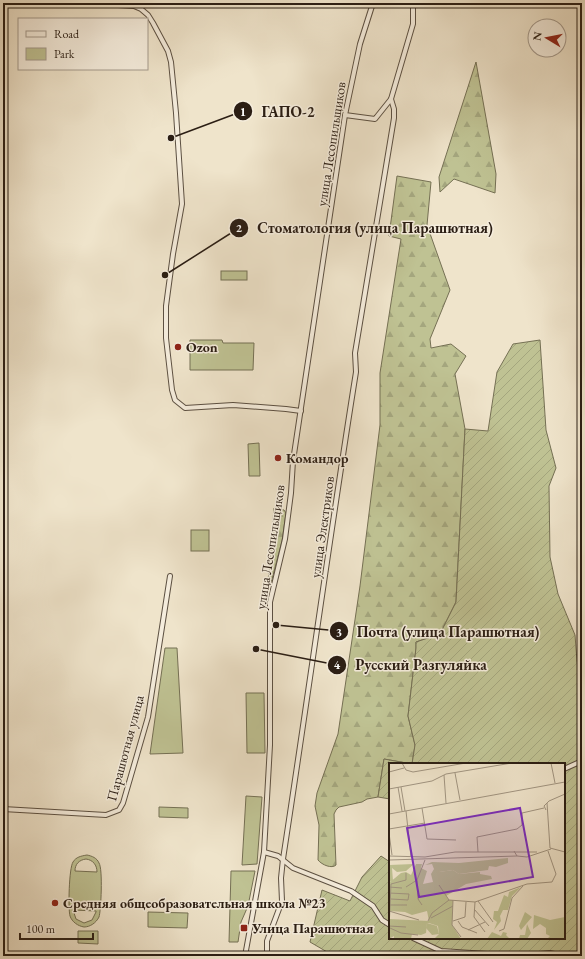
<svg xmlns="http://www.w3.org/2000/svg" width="585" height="959" font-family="'EB Garamond',serif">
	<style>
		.green { fill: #bfc293; stroke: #757054; fill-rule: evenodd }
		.forest { fill: url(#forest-firs); stroke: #757054 }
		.garden { fill: url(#garden-furrows); stroke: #757054 }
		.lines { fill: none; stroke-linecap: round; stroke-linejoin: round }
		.street-casing { stroke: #5c5042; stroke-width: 6 }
		.street { stroke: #f5eddd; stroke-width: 4 }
		.poi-dot { fill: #8f2418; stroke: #f5eddd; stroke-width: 1.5 }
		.labels { text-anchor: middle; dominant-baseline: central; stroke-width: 3; stroke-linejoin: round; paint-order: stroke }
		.street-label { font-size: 14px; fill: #2b1e14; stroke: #f5eddd }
		.poi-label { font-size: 14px; font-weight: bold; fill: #2b1e14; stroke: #f5eddd; text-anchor: start }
		.inset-road { fill: none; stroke: #a19582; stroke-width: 1 }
		.view { fill: #7b2cbf; fill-opacity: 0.15; stroke: #7b2cbf; stroke-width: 2 }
		.inset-edge { fill: none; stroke: #2b1e14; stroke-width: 2 }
		.leader { fill: none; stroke: #2b1e14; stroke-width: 1.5 }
		.callout-dot { fill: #2b1e14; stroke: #f5eddd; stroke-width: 1.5 }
		.mark-label { font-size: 12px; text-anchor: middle; font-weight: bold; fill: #fff }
		.callout-label { font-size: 15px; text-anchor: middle; font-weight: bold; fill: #2b1e14; stroke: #f5eddd; stroke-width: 3; stroke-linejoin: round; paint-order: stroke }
	</style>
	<defs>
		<pattern id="forest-firs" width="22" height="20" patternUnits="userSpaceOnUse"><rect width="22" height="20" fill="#bfc293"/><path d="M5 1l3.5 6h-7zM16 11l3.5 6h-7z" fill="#a4a67e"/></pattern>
		<pattern id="garden-furrows" width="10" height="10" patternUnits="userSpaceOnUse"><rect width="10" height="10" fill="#bfc293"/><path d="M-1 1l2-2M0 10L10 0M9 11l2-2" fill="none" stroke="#a4a67e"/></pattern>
	</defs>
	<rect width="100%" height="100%" fill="#efe4cb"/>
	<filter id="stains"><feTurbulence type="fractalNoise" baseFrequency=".005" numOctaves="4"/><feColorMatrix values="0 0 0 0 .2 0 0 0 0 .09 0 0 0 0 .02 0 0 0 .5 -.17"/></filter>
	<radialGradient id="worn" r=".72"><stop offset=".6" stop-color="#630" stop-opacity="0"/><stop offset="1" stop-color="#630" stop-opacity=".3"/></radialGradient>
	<g class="green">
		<rect x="221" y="271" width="26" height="9"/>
		<path d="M190,340H222L223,343H254L253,370H190Z"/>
		<path d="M259,443L260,476H249L248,444Z"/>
		<rect x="191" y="530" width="18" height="21"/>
		<path d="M165,648H177L183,753L150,754Z"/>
		<path d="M246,693H264L265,753H247Z"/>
		<path d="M246,796L262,797L257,864L242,865Z"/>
		<path d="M159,807L188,808V818L159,817Z"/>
		<path d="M87,855C92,856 97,858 99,863C103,869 101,911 99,917C96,923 90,927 84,927C78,926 72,922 70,916C68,909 69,868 73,862C76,857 81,856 87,855ZM86,859C93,860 97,865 97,872L75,871C75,864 79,860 86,859ZM73,910L96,911V912L92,920L84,923L76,919Z"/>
		<path d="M231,871H255L248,906L241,922L238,942H229Z"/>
		<path d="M148,912L188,913L187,928L148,927Z"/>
		<path d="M78,931H98V944L78,943Z"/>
	</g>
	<g class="forest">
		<path d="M476,62L496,174L495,193L454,179L440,192L439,177Z"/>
		<path d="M397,176L431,182L427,225L450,290L430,339L431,348L451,344L466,356L455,374L465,429L456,602L440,634L416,642V648L408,716L415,745L412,764L384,759L378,797L367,799L362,802L339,807L336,810L334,814L336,865C332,869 322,865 318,860L319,825L315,806L317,793L338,734L360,586L380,425V373L401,239L389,236Z"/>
		<path d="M274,508L284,510L286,513L282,541L271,583L268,582Z"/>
	</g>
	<path class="garden" d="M540,340L546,430L556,468L549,486L550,557L558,594L575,635L577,661L582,691V956H334L310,942L322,890L350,901L362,877L381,856L390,862V938H564V764H390V799L378,797L384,759L412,764L415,745L408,716L416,648V642L440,634L456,602L465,429L488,431L497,372L513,344Z"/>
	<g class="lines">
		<defs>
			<g id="street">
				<path d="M55,3L118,5L134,6L141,9L148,15L153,23L168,51L171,62L176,113L182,204L173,254L166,306V338L172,390L175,400L185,408L233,405L286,409L301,411"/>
				<path d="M345,115L375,119L391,99L413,24V3"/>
				<path d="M564,769L582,761"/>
				<path d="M3,809L106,815L119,810L123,803L148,717L170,576"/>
				<path d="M264,852L278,856L293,868L351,891L373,906L382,920L390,925"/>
				<path d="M413,938L441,951L519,956L550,953L563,956"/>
				<path d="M3,956H6"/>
				<path d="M245,956L264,852L270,745V602L285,539L291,493L293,461L345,115L360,44L373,3"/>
				<path d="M267,956V941L282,901L281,878L283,859C308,697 330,534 356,372L355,353L394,118V109L391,99"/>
			</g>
		</defs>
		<use href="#street" class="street-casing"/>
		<use href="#street" class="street"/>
	</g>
	<g class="poi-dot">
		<circle cx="178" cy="347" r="4"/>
		<circle cx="278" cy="458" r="4"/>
		<circle cx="55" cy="903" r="4"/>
		<rect x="240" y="924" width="8" height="8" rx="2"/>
	</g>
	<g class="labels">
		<g class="street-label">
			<text transform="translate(331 144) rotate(-81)">улица Лесопильщиков</text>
			<text transform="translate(322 527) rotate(-82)">улица Электриков</text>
			<text transform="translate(270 547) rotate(-81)">улица Лесопильщиков</text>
			<text transform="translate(125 748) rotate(-75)">Парашютная улица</text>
		</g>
		<g class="poi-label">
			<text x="186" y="347">Ozon</text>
			<text x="286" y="458">Командор</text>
			<text x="63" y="903">Средняя общеобразовательная школа №23</text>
			<text x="252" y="928">Улица Парашютная</text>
		</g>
	</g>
	<g transform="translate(389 763)">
		<rect width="176" height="176" fill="#efe4cb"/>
		<path d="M119,95V100L107,104L100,103L99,107L70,111L64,107L50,109V106H45L43,101L36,102L43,99L70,100ZM25,101L17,108L8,109L3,105L4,118L0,119V102ZM132,124L123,133L119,147H114L111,153L112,158L105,167L108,159L104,156L105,148H109L115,132L119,134L120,129ZM136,149L143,154L132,167L130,163ZM145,152L161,157L176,154V176H158L161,173L157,171V165L151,161L144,166ZM38,160L48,163L50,171L43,172L37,165ZM138,161L142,170L138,176H98L103,169L112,173L114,169L118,170L117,172L120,175L130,176L131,172H136Z" fill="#bfc293"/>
		<path d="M27,101H33L32,105L38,108L34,121L44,119L42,111L45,106H50V109L64,107L70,111L91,109V111L102,113L103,116L77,121L57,133L60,137H64L63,162L72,176L46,175L50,171L49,163L40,160H38L37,170L32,172L23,171L22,176H5V173L0,176V156L40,158L38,148L23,152L16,149L0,148V120L12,110L17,109L22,112Z" fill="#bfc293"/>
		<path class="inset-road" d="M13,0L17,7L24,9L77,0M162,0L166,20M0,9L15,5M66,10L71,37M55,12L57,40M9,24L13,48M12,24L16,48M0,26L43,18L57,11L123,0M158,40L161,85L176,89M33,45L38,76L67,77M157,47L155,43L160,38L176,31M17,48L22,94M0,51L176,19M0,66L36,60M0,70L3,92M125,88L128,93L138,94L162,86M89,89L88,74L128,66L133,62V50L155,45M0,93L36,94L66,89H148M0,97L128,93M50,122L60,137M0,124L13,125M17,124L28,117M0,130L20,131L19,137L2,136M64,137L63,162L72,174M89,138L104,159M86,139L85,154L96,169M1,142H18M33,142L29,136L28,117L36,97M85,146L100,163M0,148L30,157M42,155L64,143M39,158L43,150L60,137L86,139L138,121L163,119L167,111L159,88M64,158L76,154L77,139M69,158L73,164L88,170M0,163L17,164M1,165L12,170L29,172M0,166L2,121L17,117V110M79,167L96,159M110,168L115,166L123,135L134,123"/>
		<path class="view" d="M131,45L144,114L30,134L18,65Z"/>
		<rect width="176" height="176" class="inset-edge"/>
	</g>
	<path class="leader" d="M171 138L243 111M165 275L239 228M276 625L339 631M256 649L337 665"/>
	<g class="callout-dot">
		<circle cx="171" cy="138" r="4"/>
		<circle cx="165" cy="275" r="4"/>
		<circle cx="276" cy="625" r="4"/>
		<circle cx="256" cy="649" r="4"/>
		<circle cx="243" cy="111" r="10"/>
		<circle cx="239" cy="228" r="10"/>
		<circle cx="339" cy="631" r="10"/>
		<circle cx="337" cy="665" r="10"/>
	</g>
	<g class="mark-label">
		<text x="243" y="116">1</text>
		<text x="239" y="232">2</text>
		<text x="339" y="636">3</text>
		<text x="337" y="669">4</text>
	</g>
	<g class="callout-label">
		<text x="288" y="117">ГАПО-2</text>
		<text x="375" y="233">Стоматология (улица Парашютная)</text>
		<text x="448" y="637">Почта (улица Парашютная)</text>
		<text x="421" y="670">Русский Разгуляйка</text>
	</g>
	<rect width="585" height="959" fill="none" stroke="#efe4cb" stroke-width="16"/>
	<rect x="4" y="4" width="577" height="951" fill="none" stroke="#2b1e14" stroke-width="2"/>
	<rect x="8" y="8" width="569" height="943" fill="none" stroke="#2b1e14"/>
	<rect x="18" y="18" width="130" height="52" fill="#f5eddd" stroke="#a49a8d"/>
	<rect x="26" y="31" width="20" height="6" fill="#f5eddd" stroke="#a49a8d"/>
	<text x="54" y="38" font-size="12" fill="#2b1e14">Road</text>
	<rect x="26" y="48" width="20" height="12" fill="#bfc293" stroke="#a49a8d"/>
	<text x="54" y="58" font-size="12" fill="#2b1e14">Park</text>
	<g transform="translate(547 38) rotate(280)"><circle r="19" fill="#f5eddd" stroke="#a49a8d"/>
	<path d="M0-3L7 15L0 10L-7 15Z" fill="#8f2418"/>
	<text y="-6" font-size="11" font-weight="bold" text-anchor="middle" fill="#2b1e14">N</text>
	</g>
	<path d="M20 933v6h73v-6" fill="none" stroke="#2b1e14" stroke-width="2"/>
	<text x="26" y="933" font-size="12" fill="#2b1e14" stroke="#f5eddd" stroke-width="3" paint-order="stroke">100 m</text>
	<rect width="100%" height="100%" filter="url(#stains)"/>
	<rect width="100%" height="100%" fill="url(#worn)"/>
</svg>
